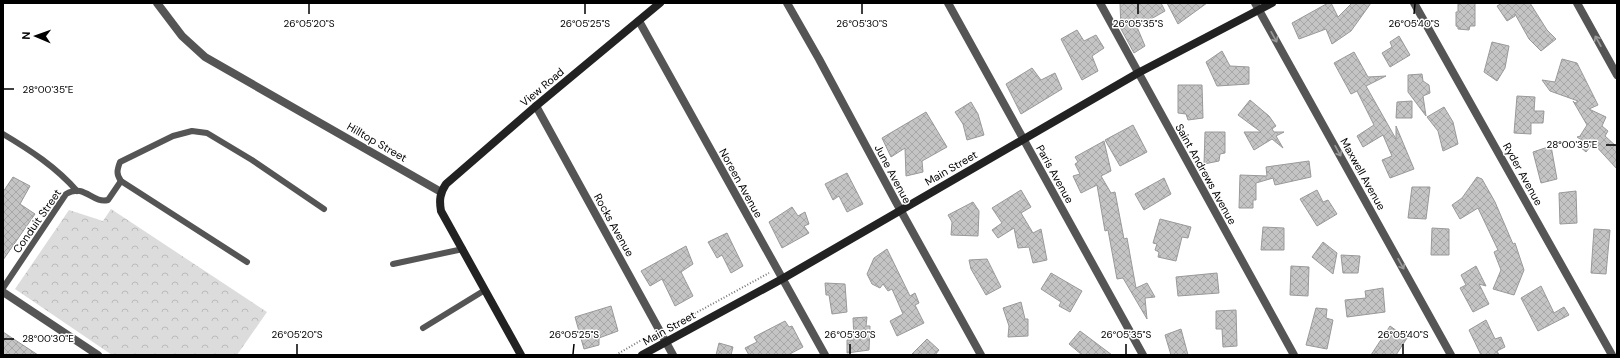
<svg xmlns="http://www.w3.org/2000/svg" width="1620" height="358" font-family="'DM Sans',sans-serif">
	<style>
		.forest { fill: url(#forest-crowns) }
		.building { fill: url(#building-cross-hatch); stroke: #999 }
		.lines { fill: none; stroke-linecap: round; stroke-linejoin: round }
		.path { stroke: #777; stroke-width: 2; stroke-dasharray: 1 2; stroke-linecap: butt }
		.lane { stroke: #555; stroke-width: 6 }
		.street { stroke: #555; stroke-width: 8 }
		.secondary { stroke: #222; stroke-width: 8 }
		.oneway { stroke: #999 }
		.ticks { fill: none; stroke: #000; stroke-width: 1.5 }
		.labels { text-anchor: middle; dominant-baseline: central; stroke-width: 3; stroke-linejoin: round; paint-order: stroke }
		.street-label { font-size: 11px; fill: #000; stroke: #fff }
		.ticks-label { font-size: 10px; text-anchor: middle; fill: #000; stroke: #fff; stroke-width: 3; stroke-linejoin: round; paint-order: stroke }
	</style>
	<defs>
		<pattern id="forest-crowns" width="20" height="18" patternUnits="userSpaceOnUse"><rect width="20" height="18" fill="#dcdcdc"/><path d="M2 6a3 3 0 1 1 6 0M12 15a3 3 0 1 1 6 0" fill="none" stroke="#bbb"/></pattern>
		<pattern id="building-cross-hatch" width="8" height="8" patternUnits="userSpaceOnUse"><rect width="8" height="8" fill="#c4c4c4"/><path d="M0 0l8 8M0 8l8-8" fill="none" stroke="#a7a7a7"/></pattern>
	</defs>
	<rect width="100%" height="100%" fill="#fff"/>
	<path class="forest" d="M111,209L267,312L237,355H112L15,289L69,210L103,221Z"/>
	<g class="building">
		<path d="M1120,3H1161L1165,11L1137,27L1145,46L1134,53L1121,29Z"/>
		<path d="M1167,3H1207L1178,24Z"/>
		<path d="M1328,3H1331L1338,17L1352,3H1371L1351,31L1332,44L1326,29L1299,39L1292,23Z"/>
		<path d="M1458,3H1475V26H1470L1469,30L1458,29V27L1456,26V12H1458Z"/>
		<path d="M1502,3H1530L1547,30L1556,39L1541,51L1529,39L1515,14V16L1507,21L1497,6Z"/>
		<path d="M1077,30L1084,41L1096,35L1104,48L1092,56L1098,71L1082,80L1061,39Z"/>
		<path d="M1399,36L1410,55L1390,67L1382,53L1392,47L1390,42Z"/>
		<path d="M1492,42L1509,46L1505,68L1497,81L1484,72Z"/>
		<path d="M1222,51L1230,66L1249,67V84L1217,86L1206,62Z"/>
		<path d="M1354,52L1368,77L1386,76L1366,86L1396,139V126L1414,169L1390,178L1382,160L1392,156L1383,135L1363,147L1357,136L1374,125L1357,91L1351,94L1334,63Z"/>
		<path d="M1562,59L1577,63L1598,105L1589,109L1606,117L1602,126L1608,131L1605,136L1617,147V169L1593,143L1586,152L1579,146L1583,141L1577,137L1581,136H1580L1587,125L1573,101L1575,103L1578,101L1550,91L1542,80L1555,82Z"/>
		<path d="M1032,68L1041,80L1055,73L1062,89L1021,114L1006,84Z"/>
		<path d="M1422,74L1423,81L1429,85L1430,93L1423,96L1426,116L1408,92V75Z"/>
		<path d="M1178,85H1202L1203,118L1188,120L1186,114L1178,113Z"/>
		<path d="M1517,96L1535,97L1534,111H1544L1543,123H1531V134L1514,133Z"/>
		<path d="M1250,100L1269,116L1276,126L1272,129L1274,132H1284L1276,136L1283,148L1272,139L1254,150L1244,132H1261L1238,115Z"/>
		<path d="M1412,101V118H1396L1397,102Z"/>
		<path d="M971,102L978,114L984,135L967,140L963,124L955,112Z"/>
		<path d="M1444,107L1453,122L1458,144L1443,151L1438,131L1427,117Z"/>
		<path d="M926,112L947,147L922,161L923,172L906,176L905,148L891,157L882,138Z"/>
		<path d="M1133,125L1147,152L1120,166L1105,140Z"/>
		<path d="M1205,132H1225V153L1220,154L1219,161L1204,164Z"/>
		<path d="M1104,141L1111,171L1101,176L1111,193L1115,192L1124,239L1127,238L1136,288L1147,283L1155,297L1145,298L1147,319L1123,278L1117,279L1108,230L1105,231L1097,185L1081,193L1073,176L1080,174L1075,164L1078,162L1075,157Z"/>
		<path d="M1551,146L1557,179L1541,183L1533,152Z"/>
		<path d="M1309,161L1311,177L1275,185L1273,178L1256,183V200H1253V208H1239L1240,175L1267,176L1266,167Z"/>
		<path d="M847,173L863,204L847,212L839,196L833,200L825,184Z"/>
		<path d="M13,177L30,186L20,204L35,214L3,260V192Z"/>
		<path d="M1477,177L1482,179L1495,202L1513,244L1515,243L1524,270L1514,295L1493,289L1501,270L1494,252L1498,250L1478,208L1460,219L1452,205L1462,198Z"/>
		<path d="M1164,178L1171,194L1144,210L1135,194Z"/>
		<path d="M1412,187H1430L1426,219L1408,218Z"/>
		<path d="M1021,190L1031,207L1021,213L1033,233L1041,229L1047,260L1033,263L1029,247L1018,248L1014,228L998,238L992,230L1002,223L992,208Z"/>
		<path d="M1317,190L1323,202L1328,200L1337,214L1317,226L1300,199Z"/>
		<path d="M1576,191L1577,223L1560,224L1559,193Z"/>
		<path d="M973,202L979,211L978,236L951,235L952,222L948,215Z"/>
		<path d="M792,207L798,216L805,212L809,224L804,226L809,233L782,248L769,222Z"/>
		<path d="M1160,219L1191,227L1188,238L1182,237L1176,261L1158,257L1159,252L1155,250L1157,244L1153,243Z"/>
		<path d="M1263,227L1284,228V250H1261Z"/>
		<path d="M1432,228L1449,229V255H1431Z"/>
		<path d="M1594,229L1610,230L1606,274L1591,273Z"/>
		<path d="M727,233L743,266L731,273L722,255L717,258L708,242Z"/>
		<path d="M1323,242L1337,253L1333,274L1312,257Z"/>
		<path d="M686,246L693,264L681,272L693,296L675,306L662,279L650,286L641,271Z"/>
		<path d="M887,249L910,296L915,293L919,303L915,305L924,323L897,336L890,321L903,314L892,289L888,291L883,284L880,288L872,284L867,274L874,258Z"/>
		<path d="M1341,255L1360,256L1358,273H1343Z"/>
		<path d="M987,259L1001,287L986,295L971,269L969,260Z"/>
		<path d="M1291,266L1309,267L1308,296L1290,295Z"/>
		<path d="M1476,266L1486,286L1479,284L1489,304L1473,312L1460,288L1466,285L1461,275Z"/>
		<path d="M1051,273L1082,291L1070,312L1059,306L1061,302L1041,289Z"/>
		<path d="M1217,273L1219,293L1178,296L1176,277Z"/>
		<path d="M825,283L845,284L847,312L832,314L829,295H826Z"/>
		<path d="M1541,286L1554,313L1564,307L1569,315L1538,331L1521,298Z"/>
		<path d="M1383,288L1385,312L1347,317L1345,300L1366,298L1365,291Z"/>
		<path d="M1021,302L1025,319H1028V336L1008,337L1009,326L1003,308Z"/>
		<path d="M611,306L618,331L599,338V345L584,349L575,317Z"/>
		<path d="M1316,308L1327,309L1326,318L1333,320L1327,349L1306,345Z"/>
		<path d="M1236,310L1237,346L1223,347L1222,329H1216V311Z"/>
		<path d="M867,317L866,326H870L869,350L847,353V340H854L853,318Z"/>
		<path d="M1486,320L1495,339L1501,337L1505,347L1497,351L1499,355H1481L1469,330Z"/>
		<path d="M785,321L789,327L792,326L803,347L788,355H749L745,348L757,342L754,337Z"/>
		<path d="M1390,326L1407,338L1396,355H1371Z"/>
		<path d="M1181,329L1188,355H1171L1165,335Z"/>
		<path d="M1080,331L1112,355H1082L1069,344Z"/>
		<path d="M3,332L38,355H3Z"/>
		<path d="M927,339L939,350L935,355H911Z"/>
		<path d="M719,343L733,347L731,355H716Z"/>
	</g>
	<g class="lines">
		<g class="path">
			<path d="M692,315L769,273"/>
			<path d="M616,355L650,335"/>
		</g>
		<g class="lane">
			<path d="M3,134C30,150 56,167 77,191"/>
			<path d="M247,262L121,181C116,174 117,170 120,162L173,136L192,131L207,133L252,160L324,209"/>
			<path d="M393,264L463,249"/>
			<path d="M3,288L66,194C85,183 92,204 108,200L121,181"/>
			<path d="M423,328L485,290"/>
		</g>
		<g class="street">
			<path d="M157,3L182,36L205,57L441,192"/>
			<path d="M787,3L819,59L896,202L981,355"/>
			<path d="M948,3L1143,355"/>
			<path d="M1100,3L1294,355"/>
			<path d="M1255,3L1451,355"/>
			<path d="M1414,3L1612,355"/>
			<path d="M1577,3L1617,75"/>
			<path d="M639,21L825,355"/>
			<path d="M536,106L673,355"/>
			<path d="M3,292L98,355"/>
		</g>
		<g class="secondary">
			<path d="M521,355L441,211C439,200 440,193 446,184L536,106L660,3"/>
			<path d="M642,355L782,279L1138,73L1272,3"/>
		</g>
	</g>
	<defs><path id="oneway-shaft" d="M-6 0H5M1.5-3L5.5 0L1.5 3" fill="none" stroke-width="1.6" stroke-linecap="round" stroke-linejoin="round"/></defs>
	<g class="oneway">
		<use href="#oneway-shaft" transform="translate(1274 37) rotate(61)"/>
		<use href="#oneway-shaft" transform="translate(1598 41) rotate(-119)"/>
		<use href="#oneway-shaft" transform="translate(1338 151) rotate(61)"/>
		<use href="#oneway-shaft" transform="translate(1401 264) rotate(61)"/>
	</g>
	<path class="ticks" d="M309,14V4M585,14V4M862,14V4M1138,14V4M1414,14L1415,4M4,89H14M1606,145H1616M4,339H14M297,354V344M573,354L574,344M850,354V344M1126,354V344M1403,354V344"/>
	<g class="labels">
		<g class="street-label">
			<text transform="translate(542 87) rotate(-40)">View Road</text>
			<text transform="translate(377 142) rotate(30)">Hilltop Street</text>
			<text transform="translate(951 168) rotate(-30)">Main Street</text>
			<text transform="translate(893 174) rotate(62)">June Avenue</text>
			<text transform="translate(1055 174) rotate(61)">Paris Avenue</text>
			<text transform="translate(1206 174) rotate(61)">Saint Andrews Avenue</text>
			<text transform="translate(1363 174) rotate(61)">Maxwell Avenue</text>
			<text transform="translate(1523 174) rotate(61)">Ryder Avenue</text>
			<text transform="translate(741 183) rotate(61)">Noreen Avenue</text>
			<text transform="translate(37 221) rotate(-55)">Conduit Street</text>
			<text transform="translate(614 225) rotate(61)">Rocks Avenue</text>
			<text transform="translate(669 328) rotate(-29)">Main Street</text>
		</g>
	</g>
	<g class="ticks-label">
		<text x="309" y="27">26°05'20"S</text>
		<text x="585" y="27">26°05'25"S</text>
		<text x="862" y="27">26°05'30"S</text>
		<text x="1138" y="27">26°05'35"S</text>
		<text x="1414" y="27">26°05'40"S</text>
		<text x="48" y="93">28°00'35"E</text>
		<text x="1572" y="148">28°00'35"E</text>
		<text x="297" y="338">26°05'20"S</text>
		<text x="574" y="338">26°05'25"S</text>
		<text x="850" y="338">26°05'30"S</text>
		<text x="1126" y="338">26°05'35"S</text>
		<text x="1403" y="338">26°05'40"S</text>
		<text x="48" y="342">28°00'30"E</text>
	</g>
	<rect width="1620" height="358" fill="none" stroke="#000000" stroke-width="8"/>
	<g transform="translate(36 36) rotate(272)" stroke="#ffffff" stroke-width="3" paint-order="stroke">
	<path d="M0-3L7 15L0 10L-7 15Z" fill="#000000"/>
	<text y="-6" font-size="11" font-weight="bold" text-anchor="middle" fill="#000000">N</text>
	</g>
</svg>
